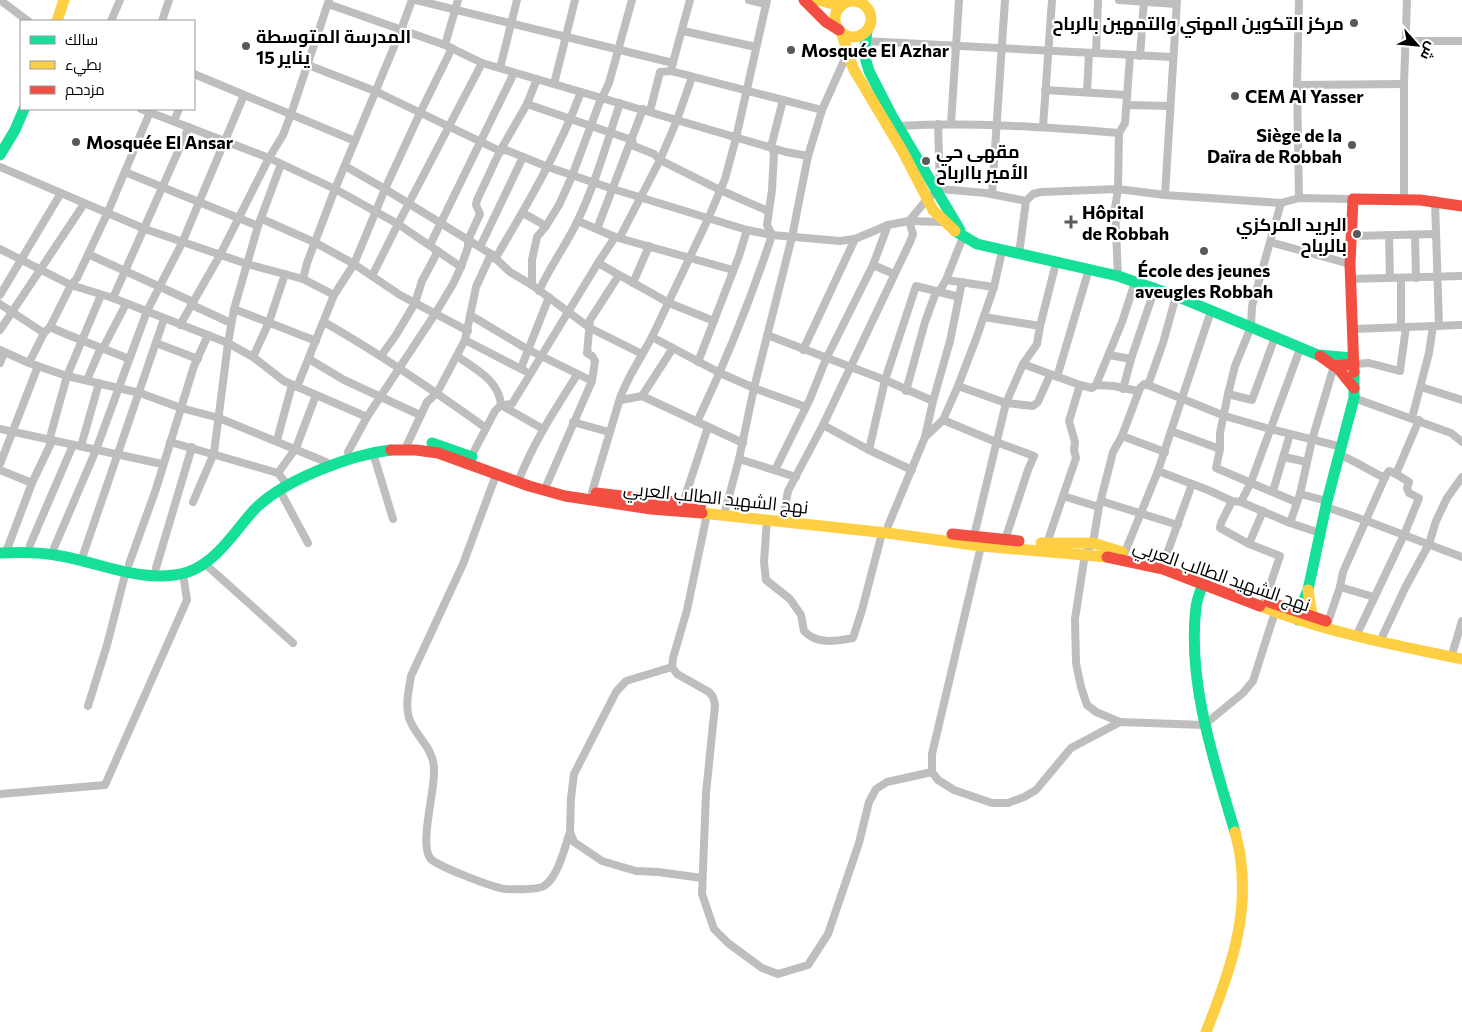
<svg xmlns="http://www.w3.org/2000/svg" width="1462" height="1032" font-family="Commissioner,Cairo,sans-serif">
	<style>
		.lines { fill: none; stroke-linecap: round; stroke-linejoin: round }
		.street { stroke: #bebebe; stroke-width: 8 }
		.fast { stroke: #16e098; stroke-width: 11 }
		.slow { stroke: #ffcf43; stroke-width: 11 }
		.jam { stroke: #f24e42; stroke-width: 11 }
		.poi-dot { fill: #595959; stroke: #fff; stroke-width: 2 }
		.labels { text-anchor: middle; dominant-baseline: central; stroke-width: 4.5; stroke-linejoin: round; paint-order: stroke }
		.poi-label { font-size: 18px; font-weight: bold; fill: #000; stroke: #fff; text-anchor: start }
		.street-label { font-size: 18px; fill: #000; stroke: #fff }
	</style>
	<rect width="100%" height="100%" fill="#fff"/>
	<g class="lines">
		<g class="street">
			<path d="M0,0L28,21"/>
			<path d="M416,0L673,63"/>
			<path d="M749,0L766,4"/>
			<path d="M1119,0L1176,4"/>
			<path d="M328,4L445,45L482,63L786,152L808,156"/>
			<path d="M111,21L120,0"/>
			<path d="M162,21L169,0"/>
			<path d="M683,31L756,47"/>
			<path d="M864,41L1172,57"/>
			<path d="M1405,41H1462"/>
			<path d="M445,45L458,0"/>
			<path d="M1096,53L1098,0"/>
			<path d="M1140,56L1144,0"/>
			<path d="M308,65L375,91L500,151L506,150L548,167L613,189L747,230L772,235L840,241L855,239L888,225L909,221L944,222"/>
			<path d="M672,66L690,0"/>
			<path d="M500,68L517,0"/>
			<path d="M194,74L355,141"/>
			<path d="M554,84L575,0"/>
			<path d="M1297,85L1404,84"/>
			<path d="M1045,90L1127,95"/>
			<path d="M1087,92L1089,53"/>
			<path d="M527,104L632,140L634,146L654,154L660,160L720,190L768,211"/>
			<path d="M1127,105L1170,106"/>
			<path d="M141,109L269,158L335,189L398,224L461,267"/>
			<path d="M650,111L660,72L671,71L822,110"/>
			<path d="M174,121L179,109"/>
			<path d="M938,124L940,189"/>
			<path d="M951,124L959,0"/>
			<path d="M898,126C972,122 1045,127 1119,133L1118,189L1115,208L1118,276"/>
			<path d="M1043,127L1052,0"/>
			<path d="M1119,133L1125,123L1130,56"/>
			<path d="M345,166L385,189L491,254L510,272L532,285L590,328L642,354"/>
			<path d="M0,167L145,229L247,264L303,279L334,295"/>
			<path d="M125,172L258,226"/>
			<path d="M992,194L1005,0"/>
			<path d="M1165,195L1177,0"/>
			<path d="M1299,198L1297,85L1299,0"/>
			<path d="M1404,199V84L1407,0"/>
			<path d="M1435,200L1439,326"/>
			<path d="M523,213L546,226"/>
			<path d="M262,219L316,243L354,264L400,295L468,331"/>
			<path d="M578,221L615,237L733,270"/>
			<path d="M909,221L928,198L940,189L986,193L1026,201"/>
			<path d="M597,229L643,109"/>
			<path d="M1389,235L1390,278"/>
			<path d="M1415,235L1416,278"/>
			<path d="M1352,236L1436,234"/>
			<path d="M620,237L660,160L677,120L692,77"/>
			<path d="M1270,242L1350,264"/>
			<path d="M430,245L514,73"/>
			<path d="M480,247L523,157"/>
			<path d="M0,249L71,285L113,298L228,343L253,357L284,381L367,417"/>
			<path d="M88,254L191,301L192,305L231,323"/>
			<path d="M1019,254L1026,201L1033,194L1041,192L1118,189L1165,195L1281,203L1299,198L1353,199"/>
			<path d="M495,259C527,205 559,151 581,92"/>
			<path d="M598,263L669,303L714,321"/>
			<path d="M873,265L894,274"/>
			<path d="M372,276L398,224L482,63"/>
			<path d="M1401,278V327"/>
			<path d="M303,279L307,263L335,189L401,30L412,0"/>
			<path d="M1350,279L1462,276"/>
			<path d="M946,280L994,287"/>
			<path d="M633,283L649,246"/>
			<path d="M532,285V260L537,237L546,226L559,205L572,176L599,104L609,83L632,0"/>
			<path d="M539,291C550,266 567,244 578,220C596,182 607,142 620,103"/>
			<path d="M939,292L946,280L963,237"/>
			<path d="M0,295L61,193"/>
			<path d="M113,298L189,127"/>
			<path d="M0,304L44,333"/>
			<path d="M234,309L316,341"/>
			<path d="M470,315L527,349L592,381"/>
			<path d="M984,317L1040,326"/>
			<path d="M324,322C380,354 433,390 486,428"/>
			<path d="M180,325L220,255L269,158L283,135L291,114L329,0"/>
			<path d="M50,327C76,339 103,348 129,359"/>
			<path d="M1353,329L1462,325"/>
			<path d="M0,330L84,204"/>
			<path d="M767,335L885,380L933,401"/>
			<path d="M652,337L720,373L754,388L806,407"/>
			<path d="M465,340L525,371"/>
			<path d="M156,343L198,359"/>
			<path d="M0,350L29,363L67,376L140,393L181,408L219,418L326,462"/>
			<path d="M803,350L855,239"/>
			<path d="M1109,355L1131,359"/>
			<path d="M381,356L396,335L415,303L422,281L438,251"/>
			<path d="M457,356C475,369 499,380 501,405L543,429"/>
			<path d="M253,357L269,322L285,274"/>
			<path d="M309,359L344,380L420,415"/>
			<path d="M698,362L739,256L747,230"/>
			<path d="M0,363L4,353"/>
			<path d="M29,363L44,333L50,327L71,285L77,278L107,214L150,112"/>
			<path d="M1023,364L1080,385L1092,388L1096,385L1114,386L1138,391"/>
			<path d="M1354,364L1369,363L1400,371L1406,327"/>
			<path d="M521,368L549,297"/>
			<path d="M1057,377L1089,269"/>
			<path d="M87,380L99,352L103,348L126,304"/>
			<path d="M1096,385L1122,322L1135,282"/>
			<path d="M1148,385L1163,343L1176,296"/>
			<path d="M958,386L1006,403L1033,406L1038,402L1050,375"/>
			<path d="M297,387L334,295L354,264L385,189L420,113L452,48"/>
			<path d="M1421,387L1462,400"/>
			<path d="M1123,389L1131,359L1155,288"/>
			<path d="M906,391L925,322L936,292"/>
			<path d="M1228,394L1252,400L1275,337"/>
			<path d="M642,396L673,348"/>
			<path d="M1354,398L1451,433L1462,442"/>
			<path d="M621,400L642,396L743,443"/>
			<path d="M1412,418L1429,353L1433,326"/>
			<path d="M943,420L996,442L1034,456L1028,470L1005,540"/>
			<path d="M573,422L609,432"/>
			<path d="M697,422C726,361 751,299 772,235L767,225L772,190L774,153L771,147L783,100"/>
			<path d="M823,425L869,450"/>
			<path d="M0,429L162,464"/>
			<path d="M1171,431L1211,311"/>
			<path d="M1122,436L1165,452"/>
			<path d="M925,437L933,401L950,341L962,282"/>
			<path d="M277,440L292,385"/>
			<path d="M49,441L67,376L101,295"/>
			<path d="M170,442L278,473"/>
			<path d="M81,446L99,383"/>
			<path d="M405,449L427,402L437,393L465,340L476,287L491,254"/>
			<path d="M1220,449L1216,468L1296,502"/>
			<path d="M348,452L367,417L435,314L453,284L461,267L468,247V240L480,214L476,205L477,200L500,151L527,104L537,79"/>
			<path d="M373,453L393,519"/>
			<path d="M1340,455C1356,461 1369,471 1385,478"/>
			<path d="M471,457L495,411L501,405L512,404L515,399L598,263L615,237"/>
			<path d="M1284,457L1307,462"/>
			<path d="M739,459L796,477"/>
			<path d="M0,464L38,366"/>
			<path d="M0,470L32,483"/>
			<path d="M775,470L810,399L826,359L873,265L888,225"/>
			<path d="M912,470L869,450L885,380L916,286L959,297"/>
			<path d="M1158,471L1208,490L1232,501L1241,502L1290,523L1320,533"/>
			<path d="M496,475L463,564L411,676C409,689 405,705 409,718C415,736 433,747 434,768C436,788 419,842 430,858C436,866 488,885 500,888C507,890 538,890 544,886C558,877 565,847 570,832"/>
			<path d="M520,477C535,440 556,408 577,375"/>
			<path d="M285,482L278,473L296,448L316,395"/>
			<path d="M547,484L592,381L595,361L592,356L587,353L590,320L619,275"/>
			<path d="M280,491L308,543"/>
			<path d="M1273,491L1290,434"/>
			<path d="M592,492L621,395L630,376L652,337L708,219L725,179L736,138L767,0"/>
			<path d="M1300,494L1327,501"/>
			<path d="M1063,496L1099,507"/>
			<path d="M1101,501L1178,525"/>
			<path d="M1232,501L1221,523L1220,528L1249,544L1280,556L1265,600"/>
			<path d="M193,502L214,453L228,343L234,309L258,226L281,164"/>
			<path d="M1241,502L1251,482L1300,349"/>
			<path d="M683,503L708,427"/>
			<path d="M1326,507L1367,521L1462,557"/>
			<path d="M784,513L788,491L823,425L910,242L913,234L909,221"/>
			<path d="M707,514L687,610L673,658L672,667L677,674L709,692L713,697L715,705L706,793L702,894L714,929L728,943L762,968L778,974L808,965L828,934L859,843L869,802L876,789L887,782L932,772"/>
			<path d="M724,515L739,459L754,388L792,237L808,156L822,110L847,54"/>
			<path d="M767,520L764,562L766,580L790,599L801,615L804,631C817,645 836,641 853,638L862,610L882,533"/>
			<path d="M1290,523L1300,494L1312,440L1334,366"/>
			<path d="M888,526L925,437L943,420L958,386L976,339L994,287L1002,251"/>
			<path d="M974,536L1006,403L1023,364L1037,344L1040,326L1056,263"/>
			<path d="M1047,543L1076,458L1074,450L1075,442L1069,421L1080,385"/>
			<path d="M1249,544L1263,511"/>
			<path d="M30,545L73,445"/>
			<path d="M981,546L932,754V772L938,780L954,790L992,803H1008L1024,797L1036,790L1071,748L1120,722L1204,725L1243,693L1253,681L1275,612"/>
			<path d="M54,548L96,450L147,311L182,243L244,95"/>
			<path d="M6,552L32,483L52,441"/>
			<path d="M1125,552L1158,471L1171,431L1220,449V433L1228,394L1235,366L1251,327L1252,306L1281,203"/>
			<path d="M81,561L164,319"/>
			<path d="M1164,562L1192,484"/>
			<path d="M204,563L293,643"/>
			<path d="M129,564L156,489L194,366L208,335"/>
			<path d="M156,568L192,447"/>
			<path d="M1340,587L1374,597"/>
			<path d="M1328,622L1340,587L1343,572L1386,475L1389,471L1396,474L1419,420"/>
			<path d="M1359,630L1404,535L1419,498L1409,493L1407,488L1409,482L1396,474"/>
			<path d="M1383,635L1405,588L1429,544L1436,521L1447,498L1462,477"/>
			<path d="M1451,658L1462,621"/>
			<path d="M672,667L626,681L616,692L574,774L571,798L570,832L574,842L602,861L636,871L658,872L702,878"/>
			<path d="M88,706L107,645L126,571"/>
			<path d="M1120,722L1096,712L1087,705L1081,687L1076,663L1075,619L1085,554L1093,543L1099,507L1113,452L1122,436L1140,388L1144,384L1148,385L1225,416L1270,429L1342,447"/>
			<path d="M0,794L105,785L187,600L183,574"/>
		</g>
		<g class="fast">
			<path d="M867,31L864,54L869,71L892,116L960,230"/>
			<path d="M0,155L15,130L24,109"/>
			<path d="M955,231L977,244L1118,276L1176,296L1318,355L1353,358"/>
			<path d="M432,443L472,457"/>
			<path d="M0,553C20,552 41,552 61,556C101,563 146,585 188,572C217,562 234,532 254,510C283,480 350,455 391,450"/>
			<path d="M1205,578C1202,587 1197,598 1196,607C1187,682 1214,761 1235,832"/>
			<path d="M1298,620L1299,611L1308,590L1327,501L1354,398V372"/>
		</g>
		<g class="slow">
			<path d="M818,0L841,6"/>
			<circle cx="853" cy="19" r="18"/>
			<path d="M57,21L64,0"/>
			<path d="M841,32L853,68L903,152L933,210L955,231"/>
			<path d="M702,513L887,533L981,546L1107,557"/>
			<path d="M1041,543H1093L1122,552"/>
			<path d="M1308,590L1312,615L1310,623"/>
			<path d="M1260,606C1326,632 1394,645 1462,659"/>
			<path d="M1206,1032C1232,967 1255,903 1235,832"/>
		</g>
		<g class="jam">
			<path d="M804,0L826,22L839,30"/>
			<path d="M1320,356L1334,366L1354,364"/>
			<path d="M1337,367L1354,388"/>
			<path d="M1354,372L1350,264L1353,199L1420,200L1462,206"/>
			<path d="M391,450H416L438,453L529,486L565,496L651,509L702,513"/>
			<path d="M596,493L701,505"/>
			<path d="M952,534L1019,541"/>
			<path d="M1107,557L1163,569L1260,606"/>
			<path d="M1269,602L1326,621"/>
		</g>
	</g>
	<g class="poi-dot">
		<circle cx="1354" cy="23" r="5"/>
		<circle cx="246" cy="46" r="5"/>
		<circle cx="791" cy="50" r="5"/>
		<circle cx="1235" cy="96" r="5"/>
		<circle cx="76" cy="142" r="5"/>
		<circle cx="1352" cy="145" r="5"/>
		<circle cx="926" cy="161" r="5"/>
		<path d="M1068.5 214.5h5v5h5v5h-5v5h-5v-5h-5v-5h5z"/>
		<circle cx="1357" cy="234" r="5"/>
		<circle cx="1204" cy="251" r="5"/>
	</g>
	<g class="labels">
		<g class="poi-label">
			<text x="1344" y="23" text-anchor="end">مركز التكوين المهني والتمهين بالرباح</text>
			<text x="256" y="36">المدرسة المتوسطة<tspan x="256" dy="21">15 يناير</tspan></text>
			<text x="801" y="50">Mosquée El Azhar</text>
			<text x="1245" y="96">CEM Al Yasser</text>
			<text x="1342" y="135" text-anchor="end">Siège de la<tspan x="1342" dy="21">Daïra de Robbah</tspan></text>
			<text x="86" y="142">Mosquée El Ansar</text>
			<text x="936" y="151">مقهى حي<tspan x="936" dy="21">الأمير باارباح</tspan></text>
			<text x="1082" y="212">Hôpital<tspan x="1082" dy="21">de Robbah</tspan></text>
			<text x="1347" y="224" text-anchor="end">البريد المركزي<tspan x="1347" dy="21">بالرباح</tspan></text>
			<text x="1204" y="270" text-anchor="middle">École des jeunes<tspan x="1204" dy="21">aveugles Robbah</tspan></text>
		</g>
		<g class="street-label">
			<text transform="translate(716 497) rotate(6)">نهج الشهيد الطالب العربي</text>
			<text transform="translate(1222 575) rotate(19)">نهج الشهيد الطالب العربي</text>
		</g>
	</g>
	<rect x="20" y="20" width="175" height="90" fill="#ffffff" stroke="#999999"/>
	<rect x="30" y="36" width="25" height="8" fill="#16e098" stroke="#999999"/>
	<text x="65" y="45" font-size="15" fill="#000000">سالك</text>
	<rect x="30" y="61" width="25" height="8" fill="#ffcf43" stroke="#999999"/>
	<text x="65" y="70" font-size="15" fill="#000000">بطيء</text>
	<rect x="30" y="86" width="25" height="8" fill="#f24e42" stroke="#999999"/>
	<text x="65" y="95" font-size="15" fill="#000000">مزدحم</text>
	<g transform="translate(1417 45) rotate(117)" stroke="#ffffff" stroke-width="4" paint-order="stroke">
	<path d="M0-4L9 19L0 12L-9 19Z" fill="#000000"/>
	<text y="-8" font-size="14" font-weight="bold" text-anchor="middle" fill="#000000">ش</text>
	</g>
</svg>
